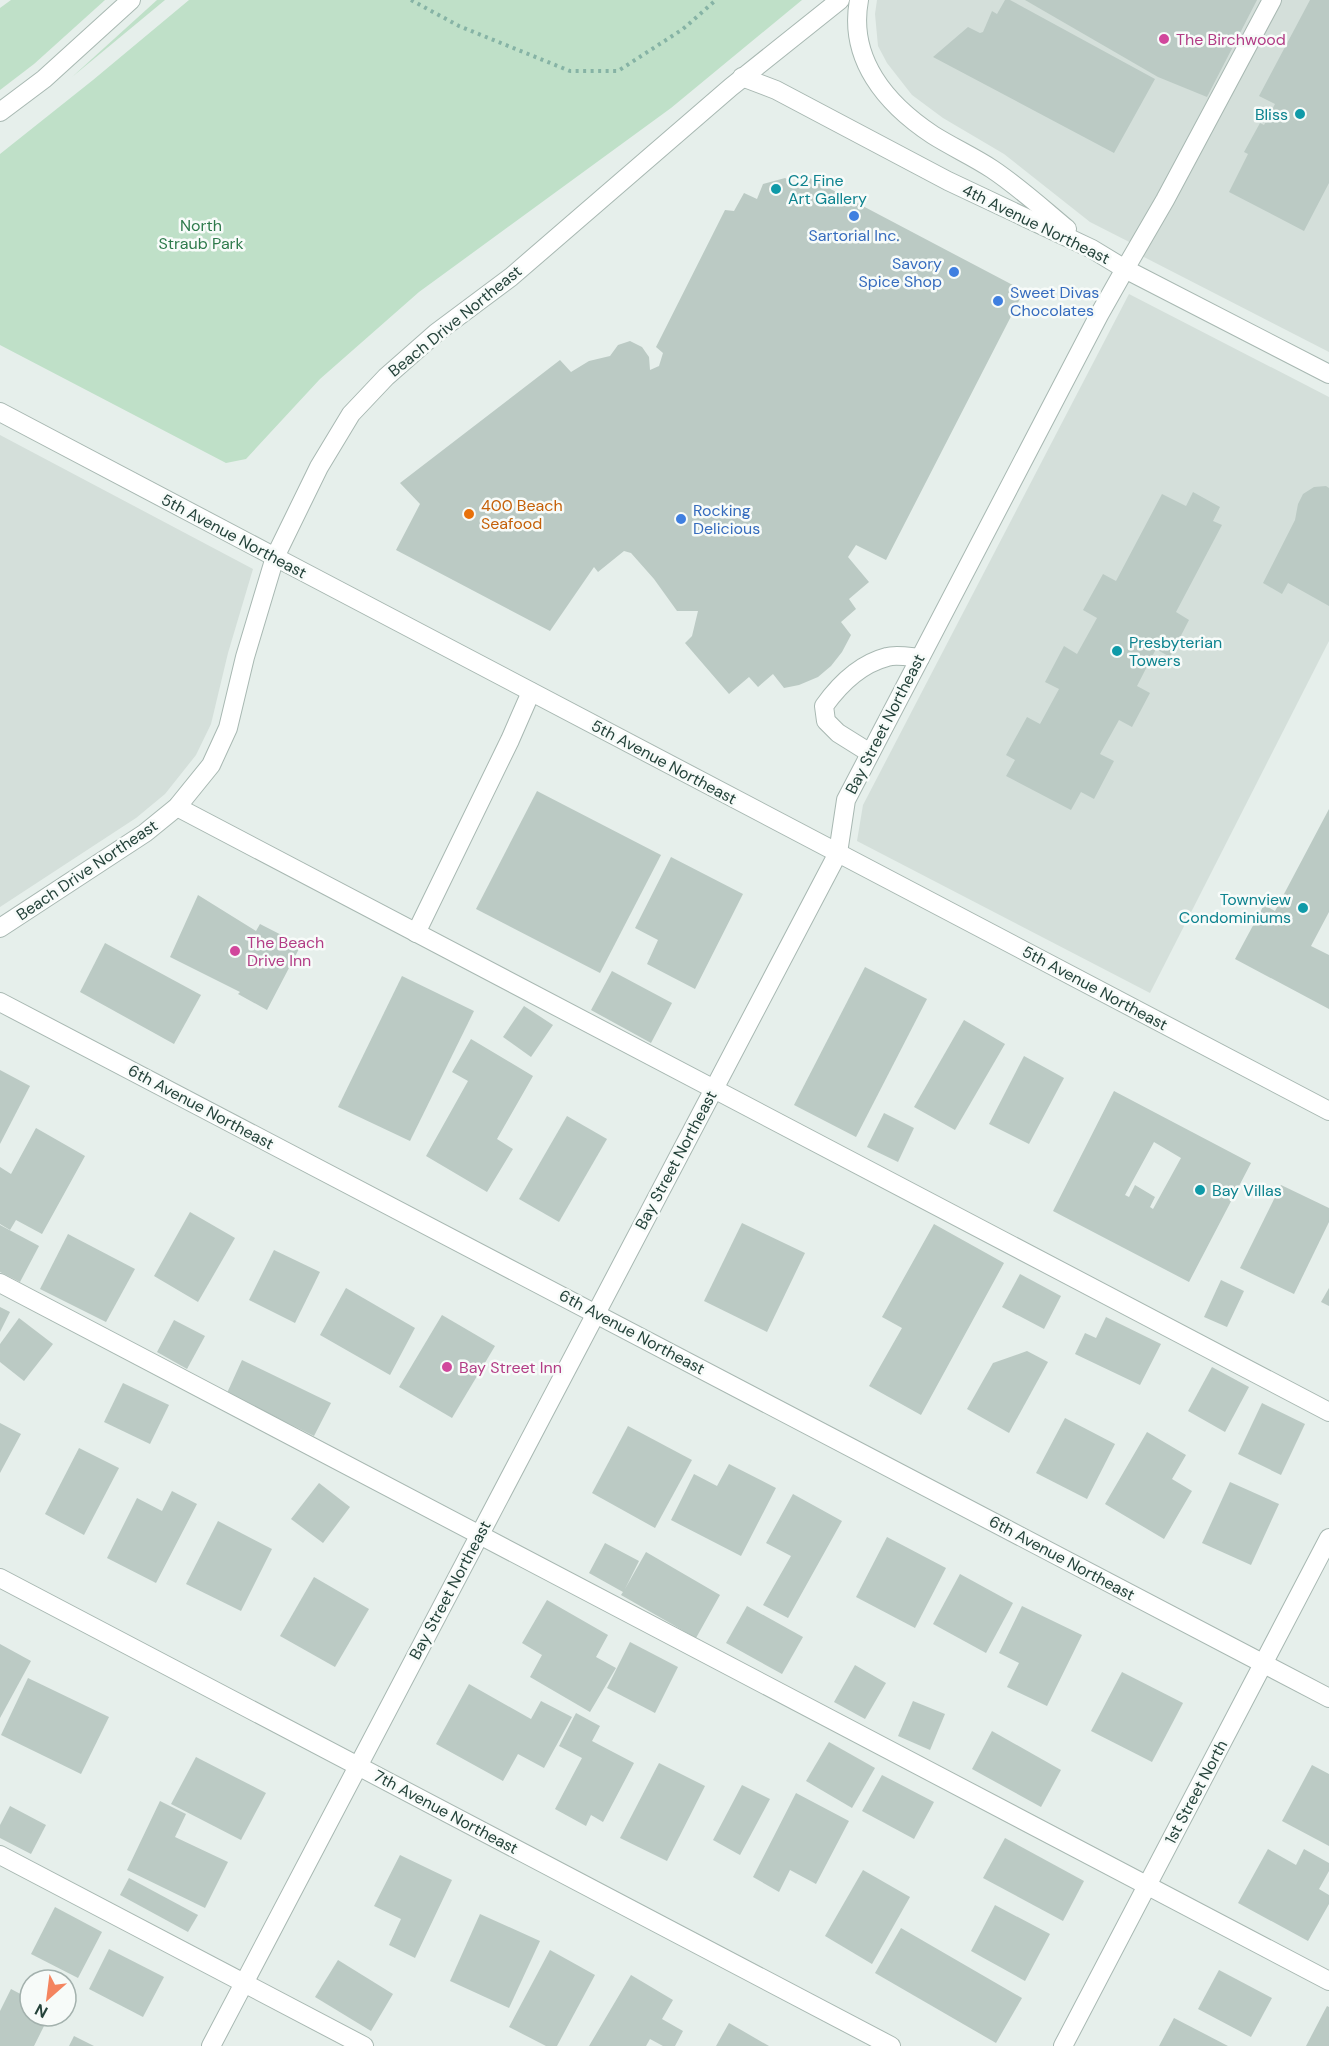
<svg xmlns="http://www.w3.org/2000/svg" width="1329" height="2046" font-family="'DM Sans',sans-serif">
	<style>
		.built { fill: #d4dfda }
		.green { fill: #bfe0c8 }
		.building { fill: #bbcac4; fill-rule: evenodd }
		.lines { fill: none; stroke-linecap: round; stroke-linejoin: round }
		.service-casing { stroke: #a8b8b2; stroke-width: 20 }
		.minor-casing { stroke: #a8b8b2; stroke-width: 20 }
		.tertiary-casing { stroke: #a8b8b2; stroke-width: 20 }
		.path { stroke: #86b3a5; stroke-width: 4; stroke-dasharray: 3 4.5; stroke-linecap: butt }
		.service { stroke: #fff; stroke-width: 18 }
		.minor { stroke: #fff; stroke-width: 18 }
		.tertiary { stroke: #fff; stroke-width: 18 }
		.hotel-dot { fill: #d1479c; stroke: #f7fbf9; stroke-width: 2 }
		.culture-dot { fill: #0f9aa8; stroke: #f7fbf9; stroke-width: 2 }
		.shop-dot { fill: #3f7fe0; stroke: #f7fbf9; stroke-width: 2 }
		.food-dot { fill: #e8710a; stroke: #f7fbf9; stroke-width: 2 }
		.labels { text-anchor: middle; dominant-baseline: central; stroke-width: 5; stroke-linejoin: round; paint-order: stroke }
		.hotel-label { font-size: 16px; fill: #b23c85; stroke: #f7fbf9; text-anchor: start }
		.culture-label { font-size: 16px; fill: #0d838f; stroke: #f7fbf9; text-anchor: start }
		.street-label { font-size: 16px; fill: #24423a; stroke: #f7fbf9 }
		.park-label { font-size: 16px; fill: #2d7a4b; stroke: #f7fbf9 }
		.shop-label { font-size: 16px; fill: #366cbe; stroke: #f7fbf9; text-anchor: start }
		.food-label { font-size: 16px; fill: #c56008; stroke: #f7fbf9; text-anchor: start }
	</style>
	<rect width="100%" height="100%" fill="#e6efeb"/>
	<g class="built">
		<path d="M877,0H1329V352L1142,256L1145,250L1090,222L1004,154L943,118L912,95L887,63L878,46L875,14Z"/>
		<path d="M1129,294L1329,397V641L1150,993L857,841L863,805Z"/>
		<path d="M0,435L253,569L228,653L211,724L196,755L165,794L136,818L0,907Z"/>
	</g>
	<g class="green">
		<path d="M11,0H105L34,64L0,90V8Z"/>
		<path d="M157,0H165L72,77Z"/>
		<path d="M189,0H802L671,108L419,292L320,379L246,459L226,463L0,345V154L93,80Z"/>
	</g>
	<g class="building">
		<path d="M1005,0H1010L1155,79L1114,153L933,57L968,27L980,33L983,32L992,11L997,14Z"/>
		<path d="M1025,0H1257L1207,97L1158,77Z"/>
		<path d="M1310,0H1329V183L1304,231L1229,192L1248,154L1244,152L1260,123L1264,125L1275,104L1259,96Z"/>
		<path d="M804,175L1024,291L886,560L856,545L848,557L869,582L849,599L856,609L841,622L851,635L842,652L831,666L818,677L799,685L784,688L773,674L758,687L749,677L729,694L685,643L692,636L698,611H677L654,579L631,553L624,551L598,572L594,567L550,631L396,550L420,504L400,483L560,360L571,372L589,361L610,356L618,345L630,341L642,347L649,357L650,370L659,366L663,353L656,347L725,210L734,211L744,193L757,199L763,184L785,178L799,186Z"/>
		<path d="M1326,486L1329,488V606L1288,583L1282,594L1263,583L1295,520L1298,504L1303,494L1314,487Z"/>
		<path d="M1193,492L1220,507L1213,521L1222,525L1176,612L1189,620L1170,657L1156,649L1137,686L1150,693L1132,727L1119,720L1100,754L1114,761L1094,799L1081,792L1071,810L1006,776L1015,760L1006,755L1027,717L1040,724L1059,689L1045,682L1064,646L1077,654L1097,618L1083,610L1103,574L1116,581L1162,494L1186,506Z"/>
		<path d="M537,791L661,855L600,973L476,909Z"/>
		<path d="M1329,809V912L1311,946L1329,955V1009L1235,959L1264,905L1275,911Z"/>
		<path d="M671,857L743,894L695,989L647,964L658,940L635,928Z"/>
		<path d="M198,895L256,931L260,924L301,945L267,1010L238,994L240,992L170,957Z"/>
		<path d="M105,943L201,995L174,1044L80,992Z"/>
		<path d="M865,967L927,999L856,1137L794,1105Z"/>
		<path d="M612,971L672,1003L651,1043L591,1010Z"/>
		<path d="M402,976L474,1011L410,1141L338,1107Z"/>
		<path d="M524,1006L553,1025L531,1057L503,1037Z"/>
		<path d="M964,1020L1005,1044L955,1130L914,1107Z"/>
		<path d="M471,1039L533,1076L497,1139L513,1149L487,1192L426,1156L468,1081L452,1072Z"/>
		<path d="M1024,1056L1064,1078L1029,1144L989,1124Z"/>
		<path d="M0,1070L30,1086L0,1144Z"/>
		<path d="M1114,1091L1251,1163L1189,1282L1053,1211ZM1154,1142L1181,1158L1153,1209L1150,1207L1155,1197L1135,1185L1129,1197L1125,1195Z"/>
		<path d="M884,1113L914,1128L898,1162L867,1147Z"/>
		<path d="M567,1116L607,1139L559,1222L519,1199Z"/>
		<path d="M36,1128L85,1156L42,1234L16,1220L10,1230L0,1224V1167L11,1174Z"/>
		<path d="M1281,1185L1329,1208V1222L1294,1294L1240,1268Z"/>
		<path d="M190,1212L235,1238L198,1302L154,1276Z"/>
		<path d="M742,1223L805,1253L767,1332L704,1301Z"/>
		<path d="M934,1224L1004,1263L921,1415L869,1386L902,1328L882,1317Z"/>
		<path d="M0,1225L39,1246L20,1282L0,1272Z"/>
		<path d="M68,1234L135,1269L106,1322L40,1289Z"/>
		<path d="M274,1250L320,1272L295,1323L249,1300Z"/>
		<path d="M1020,1274L1061,1296L1044,1329L1002,1307Z"/>
		<path d="M1221,1280L1244,1291L1227,1327L1204,1317Z"/>
		<path d="M346,1288L415,1328L390,1375L320,1335Z"/>
		<path d="M1329,1288V1306L1321,1302Z"/>
		<path d="M0,1307L10,1312L0,1332Z"/>
		<path d="M442,1315L495,1346L452,1418L399,1387Z"/>
		<path d="M1106,1317L1161,1344L1140,1385L1075,1354L1085,1333L1096,1338Z"/>
		<path d="M19,1318L53,1344L24,1381L0,1362V1344Z"/>
		<path d="M174,1320L205,1336L187,1369L157,1352Z"/>
		<path d="M1027,1351L1048,1362L1009,1433L967,1409L993,1363Z"/>
		<path d="M242,1360L331,1403L314,1436L227,1393Z"/>
		<path d="M1212,1367L1249,1387L1225,1432L1188,1411Z"/>
		<path d="M123,1383L169,1405L150,1444L104,1422Z"/>
		<path d="M1262,1403L1305,1424L1281,1475L1238,1454Z"/>
		<path d="M1065,1418L1115,1444L1087,1499L1036,1473Z"/>
		<path d="M0,1423L21,1434L0,1473Z"/>
		<path d="M628,1426L692,1460L655,1528L592,1493Z"/>
		<path d="M1147,1432L1186,1455L1172,1479L1192,1491L1164,1539L1105,1504Z"/>
		<path d="M79,1448L119,1468L84,1535L45,1514Z"/>
		<path d="M729,1464L776,1488L741,1556L671,1520L694,1474L717,1486Z"/>
		<path d="M1230,1482L1279,1504L1251,1565L1202,1543Z"/>
		<path d="M319,1483L350,1507L323,1543L291,1519Z"/>
		<path d="M172,1491L197,1504L156,1583L107,1558L137,1498L162,1511Z"/>
		<path d="M793,1494L842,1521L788,1618L763,1605L791,1556L766,1543Z"/>
		<path d="M218,1521L272,1549L241,1611L186,1584Z"/>
		<path d="M887,1537L946,1568L915,1628L856,1597Z"/>
		<path d="M605,1543L639,1561L625,1589L646,1552L720,1595L696,1638L621,1595L623,1592L589,1573Z"/>
		<path d="M960,1574L1013,1603L986,1653L933,1624Z"/>
		<path d="M314,1577L369,1609L335,1667L280,1636Z"/>
		<path d="M547,1600L608,1635L596,1657L616,1668L590,1712L530,1677L542,1655L522,1643Z"/>
		<path d="M747,1606L803,1637L782,1674L726,1643Z"/>
		<path d="M1022,1606L1082,1635L1047,1706L1007,1687L1019,1663L999,1653Z"/>
		<path d="M630,1642L678,1667L655,1713L607,1688Z"/>
		<path d="M0,1644L31,1661L0,1718Z"/>
		<path d="M855,1665L886,1683L865,1719L834,1702Z"/>
		<path d="M1122,1672L1183,1703L1152,1762L1091,1731Z"/>
		<path d="M28,1678L109,1717L81,1774L1,1735Z"/>
		<path d="M469,1684L531,1719L541,1701L572,1717L544,1768L518,1754L503,1781L436,1744Z"/>
		<path d="M913,1701L945,1714L930,1750L898,1736Z"/>
		<path d="M576,1713L600,1726L592,1741L634,1763L603,1822L591,1815L586,1826L555,1809L582,1758L559,1746Z"/>
		<path d="M992,1731L1061,1770L1041,1807L972,1769Z"/>
		<path d="M829,1742L875,1768L852,1808L806,1781Z"/>
		<path d="M196,1757L266,1793L241,1840L171,1804Z"/>
		<path d="M659,1763L705,1786L667,1861L620,1838Z"/>
		<path d="M1312,1765L1329,1774V1846L1282,1821Z"/>
		<path d="M882,1775L934,1802L914,1839L862,1811Z"/>
		<path d="M742,1785L770,1799L740,1855L713,1840Z"/>
		<path d="M796,1793L849,1821L816,1884L790,1870L779,1892L753,1877Z"/>
		<path d="M160,1801L186,1814L175,1837L228,1862L205,1908L127,1870Z"/>
		<path d="M10,1806L46,1825L31,1854L0,1838V1825Z"/>
		<path d="M1005,1838L1084,1881L1063,1921L983,1878Z"/>
		<path d="M1268,1849L1296,1865L1304,1849L1329,1863V1871L1319,1889L1329,1895V1904L1308,1941L1238,1903Z"/>
		<path d="M400,1855L452,1880L415,1958L389,1945L401,1919L374,1906Z"/>
		<path d="M863,1870L910,1897L872,1964L825,1936Z"/>
		<path d="M129,1878L198,1915L188,1932L120,1895Z"/>
		<path d="M995,1905L1050,1934L1025,1981L971,1951Z"/>
		<path d="M55,1907L102,1932L78,1978L31,1954Z"/>
		<path d="M480,1914L540,1941L509,2008L450,1981Z"/>
		<path d="M901,1928L1022,1998L996,2043L875,1973Z"/>
		<path d="M109,1949L164,1977L143,2017L89,1989Z"/>
		<path d="M550,1950L595,1975L557,2046H546L509,2027Z"/>
		<path d="M338,1960L393,1994L371,2031L315,1997Z"/>
		<path d="M1219,1970L1272,1998L1251,2037L1198,2009Z"/>
		<path d="M631,1975L673,2000L662,2019L683,2031L675,2046H663L650,2039L646,2046H589Z"/>
		<path d="M11,1989L30,1999V2016H49L34,2046H0V2011Z"/>
		<path d="M1327,2006L1329,2007V2046H1306Z"/>
		<path d="M1174,2018L1228,2046H1159Z"/>
		<path d="M729,2023L769,2046H716Z"/>
		<path d="M74,2036L94,2046H69Z"/>
	</g>
	<g class="lines">
		<defs>
			<g id="service">
				<path d="M1125,269L1165,200L1272,0"/>
				<path d="M870,753L838,733L826,721L824,706C839,685 860,664 887,657C896,654 910,657 920,658"/>
				<path d="M177,807L1329,1412"/>
				<path d="M416,933L510,740L531,692"/>
				<path d="M0,1283L1329,1981"/>
				<path d="M0,1855L364,2046"/>
			</g>
			<g id="minor">
				<path d="M0,112L44,79L131,0"/>
				<path d="M0,412L275,557"/>
				<path d="M0,1002L1329,1698"/>
				<path d="M0,1578L891,2046"/>
				<path d="M211,2046L838,853L846,800L1099,315L1125,269"/>
			</g>
			<g id="tertiary">
				<path d="M859,0C848,59 886,104 933,135C952,147 974,157 992,169C1019,187 1043,209 1067,229"/>
				<path d="M742,77L776,90L948,181L1092,249L1125,269L1329,374"/>
				<path d="M275,557L1329,1111"/>
				<path d="M0,928L145,833L177,807L211,765L228,728L245,657L275,557L319,467L351,414L386,377L436,333L511,277L731,87L840,0"/>
				<path d="M1063,2046L1329,1538"/>
			</g>
		</defs>
		<use href="#service" class="service-casing"/>
		<use href="#minor" class="minor-casing"/>
		<use href="#tertiary" class="tertiary-casing"/>
		<path class="path" d="M411,0L459,26L570,71H618L683,29L716,0"/>
		<use href="#service" class="service"/>
		<use href="#minor" class="minor"/>
		<use href="#tertiary" class="tertiary"/>
	</g>
	<g class="hotel-dot">
		<circle cx="1164" cy="39" r="6"/>
		<circle cx="235" cy="951" r="6"/>
		<circle cx="447" cy="1367" r="6"/>
	</g>
	<g class="culture-dot">
		<circle cx="1300" cy="114" r="6"/>
		<circle cx="776" cy="189" r="6"/>
		<circle cx="1117" cy="651" r="6"/>
		<circle cx="1303" cy="908" r="6"/>
		<circle cx="1200" cy="1190" r="6"/>
	</g>
	<g class="shop-dot">
		<circle cx="854" cy="216" r="6"/>
		<circle cx="954" cy="272" r="6"/>
		<circle cx="998" cy="301" r="6"/>
		<circle cx="681" cy="519" r="6"/>
	</g>
	<circle class="food-dot" cx="469" cy="514" r="6"/>
	<g class="labels">
		<g class="hotel-label">
			<text x="1176" y="39">The Birchwood</text>
			<text x="247" y="942">The Beach<tspan x="247" dy="18">Drive Inn</tspan></text>
			<text x="459" y="1367">Bay Street Inn</text>
		</g>
		<g class="culture-label">
			<text x="1288" y="114" text-anchor="end">Bliss</text>
			<text x="788" y="180">C2 Fine<tspan x="788" dy="18">Art Gallery</tspan></text>
			<text x="1129" y="642">Presbyterian<tspan x="1129" dy="18">Towers</tspan></text>
			<text x="1291" y="899" text-anchor="end">Townview<tspan x="1291" dy="18">Condominiums</tspan></text>
			<text x="1212" y="1190">Bay Villas</text>
		</g>
		<g class="street-label">
			<text transform="translate(1036 224) rotate(26)">4th Avenue Northeast</text>
			<text transform="translate(455 321) rotate(-39)">Beach Drive Northeast</text>
			<text transform="translate(234 536) rotate(28)">5th Avenue Northeast</text>
			<text transform="translate(885 724) rotate(-63)">Bay Street Northeast</text>
			<text transform="translate(664 762) rotate(28)">5th Avenue Northeast</text>
			<text transform="translate(87 870) rotate(-34)">Beach Drive Northeast</text>
			<text transform="translate(1095 988) rotate(28)">5th Avenue Northeast</text>
			<text transform="translate(201 1107) rotate(28)">6th Avenue Northeast</text>
			<text transform="translate(676 1160) rotate(-62)">Bay Street Northeast</text>
			<text transform="translate(632 1332) rotate(28)">6th Avenue Northeast</text>
			<text transform="translate(1062 1558) rotate(28)">6th Avenue Northeast</text>
			<text transform="translate(450 1590) rotate(-62)">Bay Street Northeast</text>
			<text transform="translate(1196 1792) rotate(-62)">1st Street North</text>
			<text transform="translate(446 1812) rotate(28)">7th Avenue Northeast</text>
		</g>
		<g class="park-label">
			<text x="201" y="225">North<tspan x="201" dy="18">Straub Park</tspan></text>
		</g>
		<g class="shop-label">
			<text x="854" y="235" text-anchor="middle">Sartorial Inc.</text>
			<text x="942" y="263" text-anchor="end">Savory<tspan x="942" dy="18">Spice Shop</tspan></text>
			<text x="1010" y="292">Sweet Divas<tspan x="1010" dy="18">Chocolates</tspan></text>
			<text x="693" y="510">Rocking<tspan x="693" dy="18">Delicious</tspan></text>
		</g>
		<g class="food-label">
			<text x="481" y="505">400 Beach<tspan x="481" dy="18">Seafood</tspan></text>
		</g>
	</g>
	<g transform="translate(48 1998) rotate(208)"><circle r="28" fill="#f7fbf9" stroke="#a3b1ad" stroke-width="1.5"/>
	<path d="M0-4.5L10 22L0 15L-10 22Z" fill="#f4845f"/>
	<text y="-9" font-size="16" font-weight="bold" text-anchor="middle" fill="#24423a">N</text>
	</g>
</svg>
